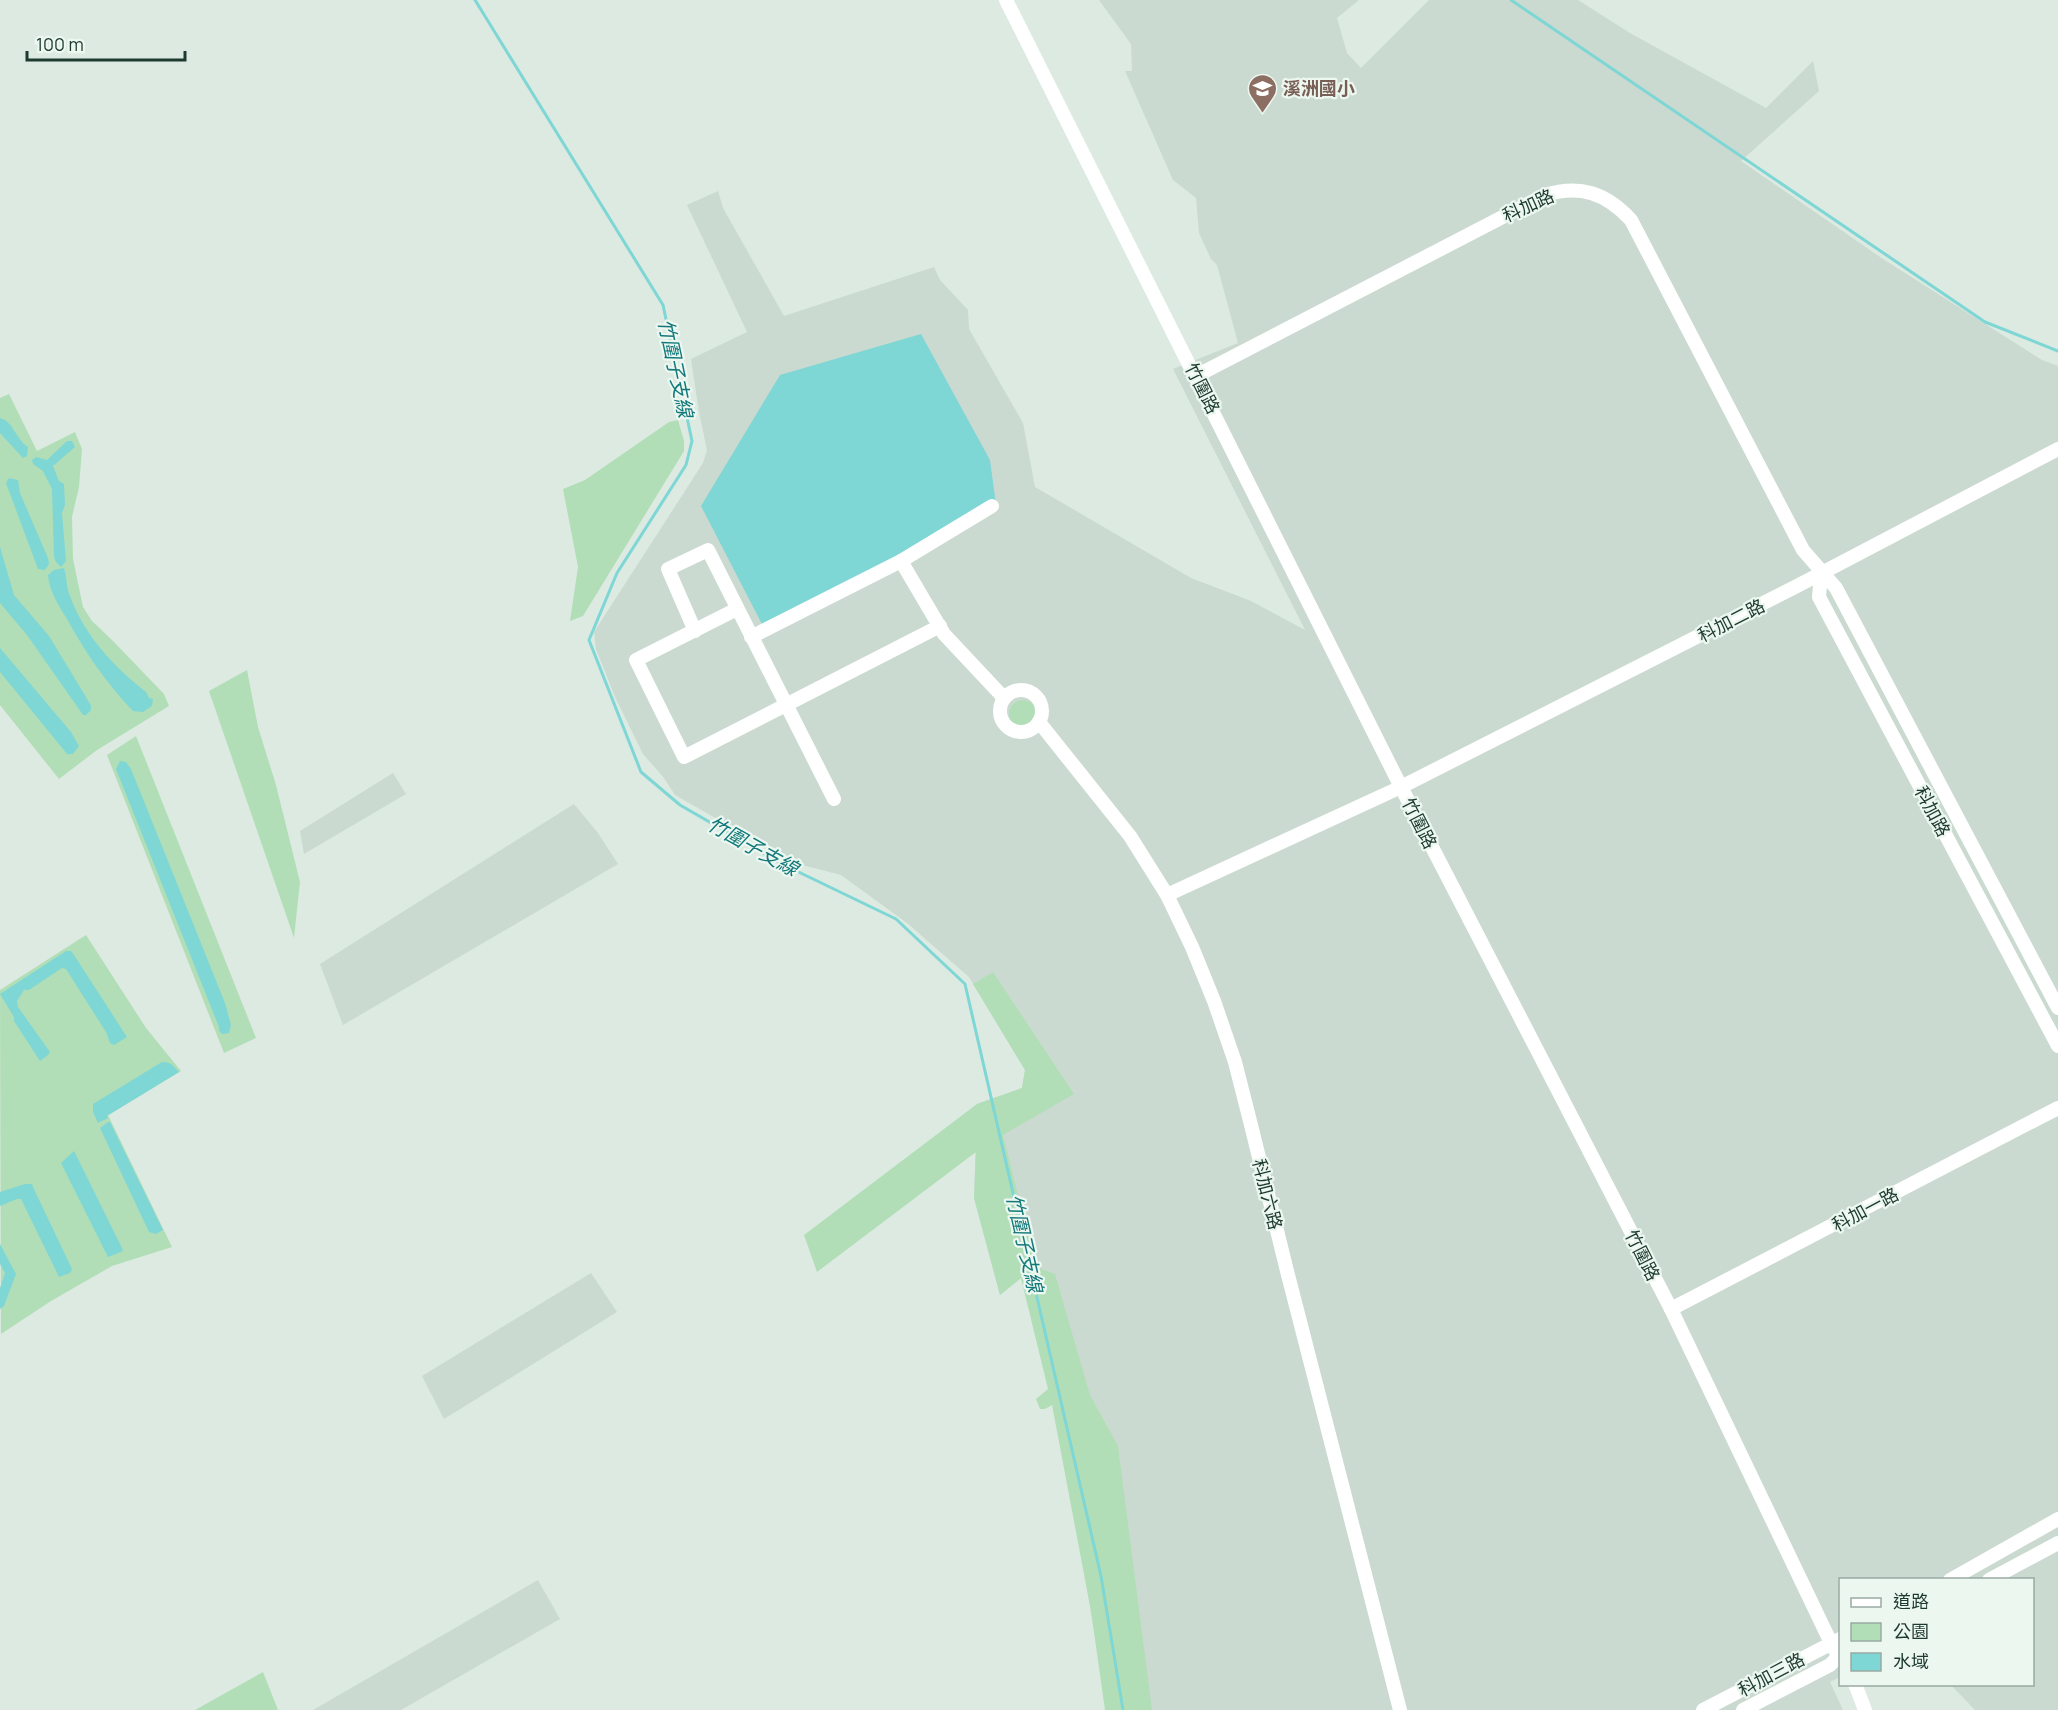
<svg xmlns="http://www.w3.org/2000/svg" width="2058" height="1710" font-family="Manrope,'Noto Sans TC',sans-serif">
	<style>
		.built { fill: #cadad0 }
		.green { fill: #b2deb7 }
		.water { fill: #7ed6d5 }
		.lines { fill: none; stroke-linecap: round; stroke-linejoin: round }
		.stream { stroke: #7ed6d5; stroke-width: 3 }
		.minor { stroke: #fff; stroke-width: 14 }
		.labels { text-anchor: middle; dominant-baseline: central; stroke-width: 4.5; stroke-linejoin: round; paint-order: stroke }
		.education-label { font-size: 18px; font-weight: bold; fill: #785e54; stroke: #ecf7f0; text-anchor: start }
		.street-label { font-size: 18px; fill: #1d3a2e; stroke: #ecf7f0 }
		.water-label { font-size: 20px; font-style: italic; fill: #13797a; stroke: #ecf7f0 }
	</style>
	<rect width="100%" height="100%" fill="#dceae2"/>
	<g class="built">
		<path d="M1099,0H1359L1337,18L1347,53L1361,68L1429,0H1578L1630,33L1766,108L1813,61L1819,91L1741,161L1883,259L2042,360L2058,366V1710H1975L1951,1685L2032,1684V1580H1840V1677L1830,1682L1843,1710H1106L1097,1648L1062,1441L1021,1278L1000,1295L974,1198L977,1104L1022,1088L1025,1070L969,977L907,923L841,875L806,866L777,853L675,795L664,778L643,754L615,697L596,649L594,632L703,463L707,450L699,412L691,359L747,332L687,205L718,191L723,208L784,316L934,267L940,280L968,310L969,329L1023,423L1035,487L1191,578L1251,601L1305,630L1173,369L1238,343L1217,265L1211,259L1199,233L1196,198L1173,180L1125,71H1132L1131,44Z"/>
		<path d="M393,773L406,794L304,854L300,831Z"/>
		<path d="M574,804L598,833L618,864L343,1025L320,964Z"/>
		<path d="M591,1273L617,1312L444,1419L422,1376Z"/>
		<path d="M538,1580L560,1619L401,1710H313Z"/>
	</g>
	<g class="green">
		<path d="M9,394L37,451L75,432L82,449L79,487L72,517L73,559L83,607L92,621L113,641L164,694L169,706L97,750L59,779L0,705V398Z"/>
		<path d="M678,420L684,441V451L583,616L570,621L578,567L563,489L585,480L669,422Z"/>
		<path d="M247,670L258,727L276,785L300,882L294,938L209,691Z"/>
		<circle cx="1023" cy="714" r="14"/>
		<path d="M136,736L256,1038L224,1053L107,755Z"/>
		<path d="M86,935L146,1028L181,1071L108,1115L172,1247L112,1266L51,1301L1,1334L0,990Z"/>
		<path d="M993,972L1074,1094L1003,1135L1036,1267L1055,1274L1090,1395L1118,1446L1152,1710H1105L1091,1611L1052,1405L1045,1409H1040L1036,1399L1048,1389L1021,1278L1000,1295L974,1198L976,1152L817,1272L804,1235L977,1104L1022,1088L1025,1070L973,984Z"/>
		<path d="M263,1672L278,1710H195Z"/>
	</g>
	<g class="water">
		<path d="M921,334L990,460L996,505L764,628L701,506L780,375Z"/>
		<path d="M0,418C14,422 16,440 28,447L27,456L23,458L0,433Z"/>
		<path d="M67,441H72L75,447L53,466L59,481L64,484L65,505L62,513L66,561L61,567L56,562L54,557L52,489L43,471L33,464L32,460L36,457L47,460Z"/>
		<path d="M9,478L18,480L20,493L48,558L49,564L45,570L38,569L6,483Z"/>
		<path d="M0,547L14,595L49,636L86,697L91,706V710L86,715H83L27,635L0,603Z"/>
		<path d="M64,568C67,577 66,587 70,596C84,635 114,667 146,692L149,698L153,699L152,706L143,712L133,711C105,681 87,655 67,619C59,606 49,591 48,575L54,570Z"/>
		<path d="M0,648L71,732L79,746L73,754H67L63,749L0,672Z"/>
		<path d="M120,761L126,762L131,769L225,1003L231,1025L229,1033L222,1034L219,1031V1027L116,769Z"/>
		<path d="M66,951H71L74,955L127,1037L114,1045L110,1043L106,1032L66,969L62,968L29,990H24L17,1001L18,1007L50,1052L48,1055L40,1061L14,1021V1017L0,994Z"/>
		<path d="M162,1062C171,1061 174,1067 179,1072L107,1116L108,1118L98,1123L93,1112V1104Z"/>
		<path d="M108,1122H110L163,1230L156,1234L149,1232L100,1128Z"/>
		<path d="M74,1151L123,1250L121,1252L108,1257L61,1163Z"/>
		<path d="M25,1184H32L33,1187L72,1269L70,1273L59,1277L21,1199H17L0,1206V1192Z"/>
		<path d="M0,1244L16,1274L4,1306L0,1309V1288L5,1273L0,1264Z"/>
	</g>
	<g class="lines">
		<g class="stream">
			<path d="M475,0L663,305L692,441L686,465L617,573L589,640L641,772L680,805L782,864L896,919L965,984L1101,1576L1123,1710"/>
			<path d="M1511,0L1985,322L2058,351"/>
		</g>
		<g class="minor">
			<path d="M1006,0L1401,787L1671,1309L1831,1643L1840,1659"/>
			<path d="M1196,376L1545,195C1580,184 1606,193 1631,220L1803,550L1836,588L2058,1008"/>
			<path d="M901,561L944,634L1004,698"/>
			<path d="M1821,574L1819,597L2058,1046"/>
			<path d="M737,609L636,660L684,757L940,626"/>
			<path d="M695,631L668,569L708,550L834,799"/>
			<path d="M751,637L901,561L992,506"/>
			<circle cx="1021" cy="711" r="21"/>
			<path d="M1039,722L1130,836L1167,895L1192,947L1214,1001L1235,1062L1251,1125L1287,1271L1400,1710"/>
			<path d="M1167,895L1401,787L1797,586L2058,449"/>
			<path d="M1671,1309L2058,1108"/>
			<path d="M1950,1580L2058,1519"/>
			<path d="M1989,1580L2058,1543"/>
			<path d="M1855,1684L1865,1710"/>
			<path d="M1703,1710L1840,1639"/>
			<path d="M1743,1710L1830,1665L1840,1655"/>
		</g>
	</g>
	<defs>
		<symbol id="school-pin" viewBox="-11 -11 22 30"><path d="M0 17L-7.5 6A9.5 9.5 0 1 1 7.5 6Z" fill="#8d6e63" stroke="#ecf7f0"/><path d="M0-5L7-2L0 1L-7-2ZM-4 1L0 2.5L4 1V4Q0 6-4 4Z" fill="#fff"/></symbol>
	</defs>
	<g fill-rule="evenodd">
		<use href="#school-pin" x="1246" y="72" width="33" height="45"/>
	</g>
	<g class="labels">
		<g class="education-label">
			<text x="1283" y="88">溪洲國小</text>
		</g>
		<g class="street-label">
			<text transform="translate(1528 205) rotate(-24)">科加路</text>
			<text transform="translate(1203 388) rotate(63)">竹圍路</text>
			<text transform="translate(1731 620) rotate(-27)">科加二路</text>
			<text transform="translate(1933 811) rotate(62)">科加路</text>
			<text transform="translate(1420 823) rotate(63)">竹圍路</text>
			<text transform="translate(1268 1194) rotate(76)">科加六路</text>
			<text transform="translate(1865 1209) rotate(-28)">科加一路</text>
			<text transform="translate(1643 1255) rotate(63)">竹圍路</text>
			<text transform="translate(1771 1674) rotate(-28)">科加三路</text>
		</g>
		<g class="water-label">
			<text transform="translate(676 368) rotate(78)">竹圍子支線</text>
			<text transform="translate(753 846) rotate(29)">竹圍子支線</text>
			<text transform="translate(1025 1243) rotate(77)">竹圍子支線</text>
		</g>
	</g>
	<rect x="1839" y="1578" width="195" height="108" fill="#ecf7f0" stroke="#99aba2" stroke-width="1.5"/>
	<rect x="1851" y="1598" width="30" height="9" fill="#ffffff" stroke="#99aba2" stroke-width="1.5"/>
	<text x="1893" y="1608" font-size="18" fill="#1d3a2e">道路</text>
	<rect x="1851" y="1623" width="30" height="18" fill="#b2deb7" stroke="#99aba2" stroke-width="1.5"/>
	<text x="1893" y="1638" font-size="18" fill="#1d3a2e">公園</text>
	<rect x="1851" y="1653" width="30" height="18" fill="#7ed6d5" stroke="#99aba2" stroke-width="1.5"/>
	<text x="1893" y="1668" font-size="18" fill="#1d3a2e">水域</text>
	<path d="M27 51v9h158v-9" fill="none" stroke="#1d3a2e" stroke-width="3"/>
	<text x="36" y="51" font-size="18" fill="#1d3a2e" stroke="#ecf7f0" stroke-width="4.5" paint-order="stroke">100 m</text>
</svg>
